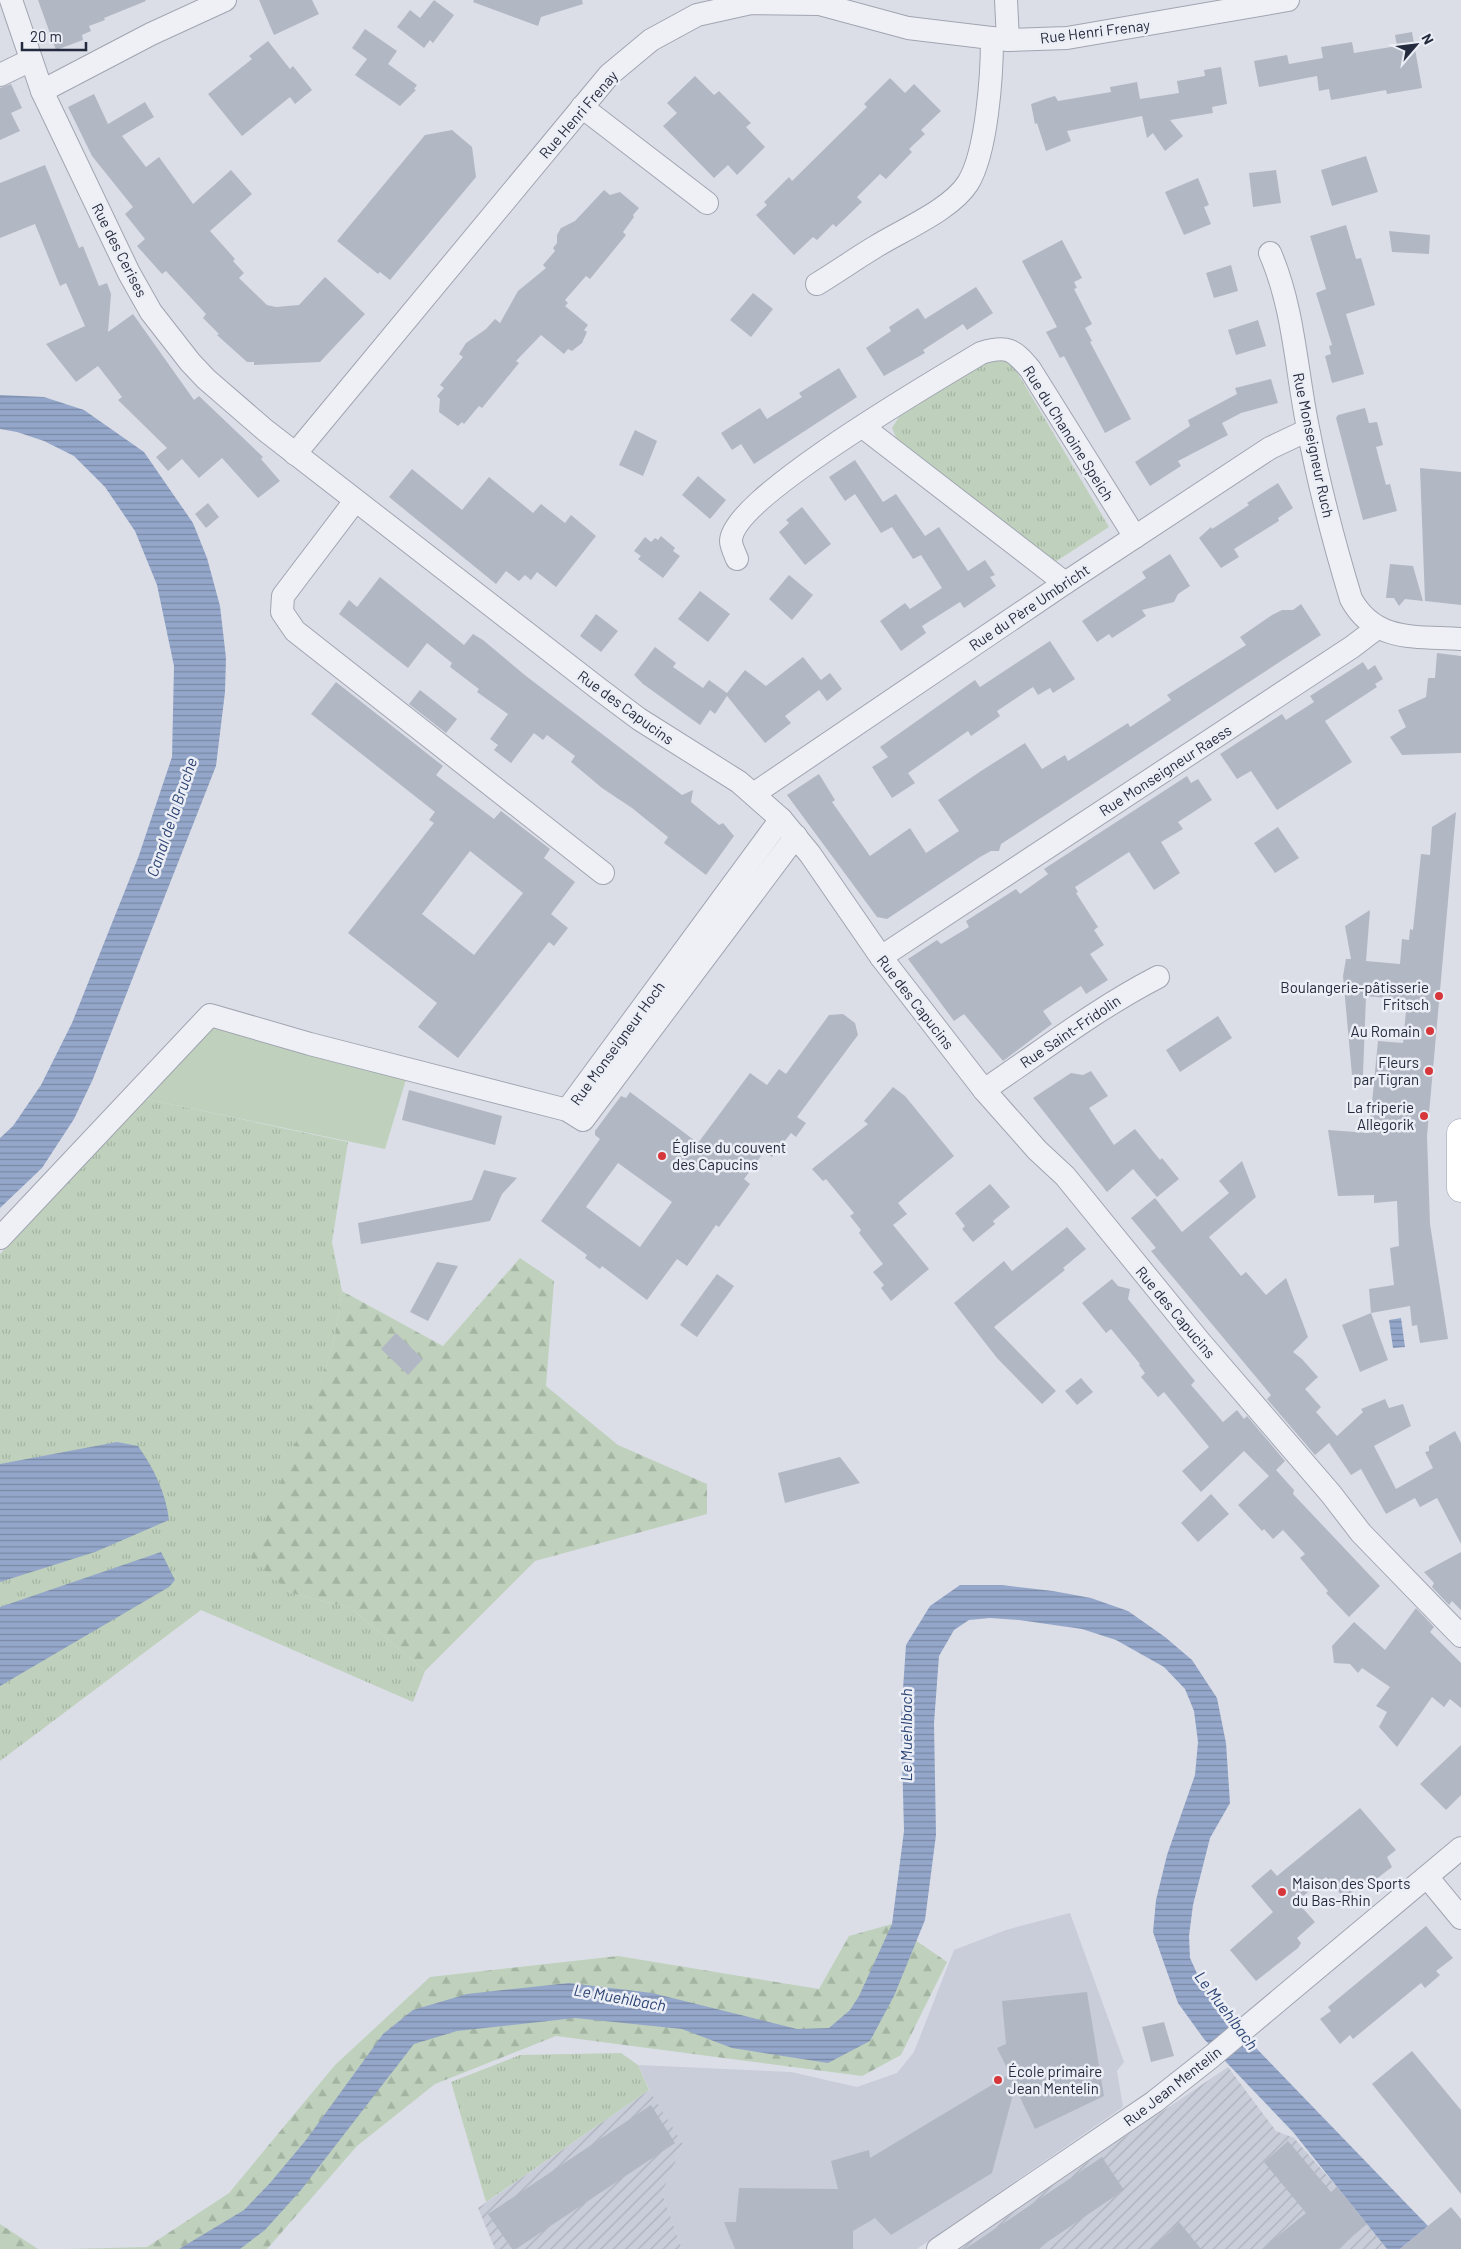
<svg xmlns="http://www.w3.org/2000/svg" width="1461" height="2249" font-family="Barlow,sans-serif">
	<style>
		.built { fill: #c9cdd9 }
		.industrial { fill: url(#industrial-furrows) }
		.grass { fill: url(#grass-tufts) }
		.forest { fill: url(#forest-firs) }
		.garden { fill: #bfd1bc }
		.water { fill: url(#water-rules) }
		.building { fill: #b2b7c4; fill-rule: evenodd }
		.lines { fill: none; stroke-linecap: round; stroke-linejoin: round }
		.minor-casing { stroke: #a1a5b1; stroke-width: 24 }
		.major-casing { stroke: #9aa1b3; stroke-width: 29 }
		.minor { stroke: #eef0f5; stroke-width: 22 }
		.major { stroke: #fff; stroke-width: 28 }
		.poi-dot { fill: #d5373b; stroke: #ebeef5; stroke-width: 2 }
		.labels { text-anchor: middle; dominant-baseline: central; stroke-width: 5; stroke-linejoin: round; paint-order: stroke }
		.street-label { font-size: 15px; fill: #252b3e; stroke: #ebeef5 }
		.poi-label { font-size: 15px; fill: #252b3e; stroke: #ebeef5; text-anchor: end }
		.water-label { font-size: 16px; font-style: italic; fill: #2d4474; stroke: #ebeef5 }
	</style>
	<defs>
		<pattern id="industrial-furrows" width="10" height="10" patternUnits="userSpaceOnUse" patternTransform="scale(1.25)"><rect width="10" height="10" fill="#c9cdd9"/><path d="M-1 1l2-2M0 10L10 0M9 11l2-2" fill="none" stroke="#acb0bb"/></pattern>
		<pattern id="grass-tufts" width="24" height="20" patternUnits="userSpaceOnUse" patternTransform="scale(1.25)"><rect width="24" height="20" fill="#bfd1bc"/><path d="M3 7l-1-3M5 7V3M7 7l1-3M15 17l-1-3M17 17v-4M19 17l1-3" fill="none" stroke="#a4b4a3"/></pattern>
		<pattern id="forest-firs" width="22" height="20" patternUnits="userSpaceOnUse" patternTransform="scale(1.25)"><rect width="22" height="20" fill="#bfd1bc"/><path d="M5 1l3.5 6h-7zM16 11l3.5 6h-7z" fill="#a4b4a3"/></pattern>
		<pattern id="water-rules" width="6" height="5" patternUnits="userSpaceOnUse" patternTransform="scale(1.25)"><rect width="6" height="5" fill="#94a7ca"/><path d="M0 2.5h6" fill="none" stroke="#7988a5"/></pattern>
	</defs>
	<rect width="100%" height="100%" fill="#dbdee7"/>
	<path class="built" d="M1070,1913L1124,2062L1117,2071L1123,2107L917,2249H682L662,2193L683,2144L655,2102L638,2065L791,2072L857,2087L897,2073L914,2052L954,1950L1006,1930Z"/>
	<g class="industrial">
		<path d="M1228,2067L1276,2131L1294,2138L1337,2187L1387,2249H959Z"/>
		<path d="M649,2090L683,2144L662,2193L682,2249H495L478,2208Z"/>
	</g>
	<g class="grass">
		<path d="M995,359L1004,360L1014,367L1109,527L1055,562L898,442L892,428L899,417L987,361Z"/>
		<path d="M142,1098L348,1142L332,1242L342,1291L333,1347L252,1558L291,1593L351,1608L425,1671L413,1702L201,1610L0,1761V1254Z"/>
		<path d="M621,2053L638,2065L649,2090L486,2202L451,2082L520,2055Z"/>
	</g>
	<g class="forest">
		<path d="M520,1258L554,1281L546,1386L618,1445L707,1484V1514L535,1561L425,1671L351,1608L291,1593L251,1558L333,1347L342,1291L443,1346Z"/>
		<path d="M892,1924L947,1962L901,2055L862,2076L556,2036L435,2084L357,2146L267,2249H67L147,2247L229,2193L335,2065L430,1977L618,1956L819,1989L849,1936Z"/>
		<path d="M0,2224L38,2249H0Z"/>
	</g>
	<path class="garden" d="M217,1015L411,1063L385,1149L142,1098Z"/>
	<g class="water">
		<path d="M0,395L44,397L84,410L144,452L193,523L207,558L220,606L226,658L225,692L216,766L93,1079L74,1119L42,1168L0,1208V1138L13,1126L41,1085L72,1023L138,858L172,757L174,666L157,585L135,531L105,487L74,456L44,441L17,432L0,429Z"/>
		<path d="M1401,1318L1405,1347L1393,1348L1389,1320Z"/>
		<path d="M117,1442L138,1446C154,1468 166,1494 169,1520L95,1552L0,1582V1464Z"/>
		<path d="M161,1552L175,1580L169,1587L0,1686V1607Z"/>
		<path d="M960,1585H1002L1053,1591L1091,1598L1128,1611L1165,1637L1192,1660L1217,1698L1226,1743L1230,1803L1210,1838L1193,1905L1189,1936L1190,1958L1200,1980L1226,2017L1428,2226L1400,2249H1387L1293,2132L1204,2039L1178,2003L1153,1932L1156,1900L1167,1855L1195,1775L1198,1742L1194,1711L1185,1689L1164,1667L1116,1640L1082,1629L1019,1620L990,1618L969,1620L954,1630L939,1656L934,1723L936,1835L925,1920L894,1996L870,2041L828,2063L732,2048L682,2029L575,2018L457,2031L414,2044L301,2190L265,2230L240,2249H179L244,2210L270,2183L306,2140L383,2034L413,2010L467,1994L569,1983L652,1993L797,2029L829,2028L850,2010L859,1996L892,1924L904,1831L901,1718L906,1645L930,1606Z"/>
	</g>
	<g class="building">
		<path d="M38,0H145L146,1L104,18L105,20L89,26L91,31L82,35L83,40L56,50Z"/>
		<path d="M259,0H312L319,14L274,35Z"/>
		<path d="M434,0L454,15L433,43L430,40L424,48L397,27L410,10L420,18Z"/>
		<path d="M474,0H582L583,4L541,17L538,26L473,2Z"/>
		<path d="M365,29L397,51L388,64L417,85L414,89L416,90L400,106L355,75L367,59L352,48Z"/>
		<path d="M1412,32L1422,88L1387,94L1386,90L1331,100L1329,89L1319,91L1317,76L1259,87L1254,61L1287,55L1289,64L1323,58L1321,47L1352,42L1354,53L1397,46L1395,35Z"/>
		<path d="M268,41L290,69L293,66L312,90L295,104L290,97L242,136L208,94L252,59L249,56Z"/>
		<path d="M1221,67L1227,104L1212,107L1213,113L1170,120L1183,136L1165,151L1153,133L1147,138L1142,116L1067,131L1071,141L1046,151L1037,123L1035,124L1031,104L1048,98L1055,96L1058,101L1111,92L1110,87L1137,82L1140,99L1179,93L1177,81L1205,76L1204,70Z"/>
		<path d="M695,76L714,95L719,91L751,123L746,127L765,147L737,175L728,165L714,178L663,126L677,113L667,103Z"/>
		<path d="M890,78L905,93L914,84L941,111L921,130L925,134L909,149L912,152L886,179L880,174L857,197L862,202L836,227L833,224L817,240L813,237L794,255L756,215L767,205L764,202L789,177L792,181L867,107L864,104Z"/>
		<path d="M11,84L22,108L11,113L20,131L0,140V88Z"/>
		<path d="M94,94L108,124L145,102L154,117L122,136L146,167L159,157L193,204L231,170L252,194L210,231L235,259L233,261L244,273L239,278L267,305L276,307L299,305L325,277L365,314L320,362L254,365V362H247L217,335L219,334L203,318L206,314L166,271L162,274L137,246L145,239L125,214L133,207L92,156L68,107Z"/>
		<path d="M452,130L472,147L476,177L390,280L380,272L378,274L337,241L425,135Z"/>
		<path d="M1366,156L1378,192L1332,206L1321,170Z"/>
		<path d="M45,165L79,248L83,246L99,286L107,283L111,294L108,332L133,314L194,400L199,396L263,457L261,459L280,481L258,498L222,458L199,478L182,459L168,471L156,457L167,448L118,400L122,397L98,366L76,382L46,344L85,326L66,283L60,286L35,224L0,238V183Z"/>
		<path d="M1276,170L1281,203L1253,207L1249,173Z"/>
		<path d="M1198,178L1209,205L1204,207L1211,224L1184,235L1165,192Z"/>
		<path d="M604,190L610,195L620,192L639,208L633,215L634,217L623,232L626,235L590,279L586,276L565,300L568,303L565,306L588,325L584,330L587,332L582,343L572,351L568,349L564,354L541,335L516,361L519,363L482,408L479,406L464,424L462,422L458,426L439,412L440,399L437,396L444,388L440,385L463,357L459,354L466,343L486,329L495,319L500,323L518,291L546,268L543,265L555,251L553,248L557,243V235L561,228L575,221Z"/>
		<path d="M1346,225L1356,259L1361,258L1375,305L1346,314L1364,374L1332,383L1325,356L1331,354L1329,346L1332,345L1316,293L1326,289L1310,236Z"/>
		<path d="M1389,231L1430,235L1429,254L1392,252Z"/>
		<path d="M1062,240L1082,278L1074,282L1077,288L1074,289L1092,324L1085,328L1092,341L1090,342L1131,419L1105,433L1064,356L1060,358L1046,332L1057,327L1022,261Z"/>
		<path d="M1231,265L1238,291L1214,298L1206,273Z"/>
		<path d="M976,287L993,313L967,330L963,324L923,350L925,353L884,376L866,348L891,331L889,327L918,308L925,319Z"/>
		<path d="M753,293L773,309L751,337L730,320Z"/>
		<path d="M1258,320L1266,346L1236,355L1228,330Z"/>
		<path d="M839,368L857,397L754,464L741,444L732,450L721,433L760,408L767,419L802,397L799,393Z"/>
		<path d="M1271,379L1278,403L1241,413L1222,423L1228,435L1178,461L1181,466L1150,486L1135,462L1190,426L1188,420L1237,394L1235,388Z"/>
		<path d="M1365,408L1369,423L1377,422L1383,445L1376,447L1386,485L1390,484L1397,511L1363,520L1336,418L1338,415Z"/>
		<path d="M635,430L657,441L643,476L619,465Z"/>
		<path d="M855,460L883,502L896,494L925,536L939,527L968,571L985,560L995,575L990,577L996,586L964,608L960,602L922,626L926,633L901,651L880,621L905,603L910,609L942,588L921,555L913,559L892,527L881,533L855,494L845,501L829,477Z"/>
		<path d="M1420,468L1461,472V605L1425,601Z"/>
		<path d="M412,469L462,510L489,477L533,513L541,504L565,523L571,515L596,536L556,587L537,572L531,580L525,575L519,581L506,571L496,584L389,497Z"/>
		<path d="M698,476L726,500L710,519L682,495Z"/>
		<path d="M1278,483L1293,508L1278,518L1279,521L1234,549L1239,557L1221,568L1199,538L1211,527L1212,529L1249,505L1247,503Z"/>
		<path d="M208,503L219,517L206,528L195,514Z"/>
		<path d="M802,507L831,544L805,565L779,532L789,523L786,520Z"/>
		<path d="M661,536L675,548L673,551L680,556L663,578L638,559L641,556L634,551L645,537L651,542L655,538L658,540Z"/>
		<path d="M1170,554L1190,586L1178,594L1174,602L1142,610L1146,616L1112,638L1109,634L1097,642L1082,621L1146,578L1142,572Z"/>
		<path d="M1390,564L1413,566L1423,601L1405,599L1399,606L1394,598H1386Z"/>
		<path d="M789,575L813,595L792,620L769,599Z"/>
		<path d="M380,577L464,645L473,634L483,640L526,676L682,795L693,790L691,802L719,825L723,823L734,836L706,875L664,843L668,837L632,808L602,788L571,762L575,756L547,735L543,740L534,733L511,763L494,750L498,745L490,739L508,714L477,692L479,689L450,667L452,663L427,643L408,668L339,614L349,600L357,607Z"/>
		<path d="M700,591L730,614L708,642L678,619Z"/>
		<path d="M1301,604L1321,635L1001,844L999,851H991L980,857L887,919L877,917L787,795L819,774L835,800L832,802L870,856L910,828L926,853L959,831L938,800L981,771L1025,743L1042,769L1065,755L1068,761L1128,723L1130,727L1171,700L1167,695L1246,645L1240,637L1272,615L1282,610H1293Z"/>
		<path d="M596,614L618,631L601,652L580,636Z"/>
		<path d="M1050,641L1075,679L1053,693L1050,688L1038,695L1033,687L997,711L1000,716L971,736L968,731L908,773L915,783L892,798L872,767L888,757L880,747L975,680L980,687Z"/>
		<path d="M655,647L676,663L673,667L703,688L709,680L727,693L745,670L766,686L803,657L821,680L830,673L842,689L827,701L819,690L785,716L791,723L765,743L727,696L715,714L710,710L700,725L643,684L634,675Z"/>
		<path d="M1437,653L1461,656V753L1402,755L1390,737L1406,727L1398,710L1426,697L1428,678H1435Z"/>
		<path d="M1363,662L1368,670L1375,665L1383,679L1375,684L1377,687L1325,721L1352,762L1277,810L1251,771L1237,779L1220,754L1282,714L1286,720L1314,702L1310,696Z"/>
		<path d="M336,682L443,766L436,775L494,819L501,811L550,849L544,858L575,882L551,914L568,928L554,946L549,942L458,1058L418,1027L437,1003L348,933L434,823L429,820L435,812L311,714ZM470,851L523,893L474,955L422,914Z"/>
		<path d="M420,690L457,719L446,733L409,704Z"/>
		<path d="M1187,776L1191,783L1198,779L1212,800L1178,822L1183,829L1161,842L1180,873L1154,890L1129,852L1075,887L1078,892L1076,893L1098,927L1094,930L1104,945L1090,954L1108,980L1086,994L1081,986L1043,1011L1052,1024L1003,1061L964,1014L954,1021L908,959L937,940L941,944L969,927L966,921L1016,889L1020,894L1048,874L1044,869Z"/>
		<path d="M1456,812L1427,1136L1430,1224L1448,1339L1420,1343L1417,1325L1412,1326L1410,1306L1371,1313L1369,1289L1394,1285L1390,1248L1399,1246L1397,1201L1374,1203V1195L1338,1196L1328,1130L1369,1133L1378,1041L1403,1043L1407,1000L1366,996L1363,1075H1352L1343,976L1346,959H1351L1345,926L1370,910L1366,961L1400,964L1402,939L1409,940L1410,929L1413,930L1421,854L1430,855L1432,827Z"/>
		<path d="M1278,827L1299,858L1275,873L1254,843Z"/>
		<path d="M843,1014L855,1023L858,1035L797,1117L806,1123L796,1137L791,1133L772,1157L764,1152L744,1179L750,1184L719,1227L716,1225L687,1266L677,1259L647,1300L602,1266L600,1269L585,1258L587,1255L541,1221L600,1139L595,1135V1131L621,1096L626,1098L630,1092L698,1143L750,1073L767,1085L779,1069L786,1074L829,1015ZM618,1163L672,1202L640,1247L586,1207Z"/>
		<path d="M1218,1016L1232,1038L1180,1072L1166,1050Z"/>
		<path d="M1091,1071L1108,1096L1089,1108L1114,1145L1135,1129L1160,1160L1162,1158L1179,1179L1157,1197L1133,1169L1107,1192L1033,1098L1071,1073L1083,1075Z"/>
		<path d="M893,1087L905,1096L954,1156L898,1203L907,1214L893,1225L929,1269L891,1301L881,1288L884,1285L873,1272L883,1264L859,1233L861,1230L850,1216L854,1213L826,1179L823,1181L812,1169L868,1124L864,1121Z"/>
		<path d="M409,1090L502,1116L495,1145L402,1120Z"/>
		<path d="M1242,1161L1256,1197L1209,1237L1241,1276L1246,1272L1266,1295L1286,1278L1308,1337L1293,1352L1302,1359L1318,1377L1305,1389L1321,1407L1316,1412L1337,1436L1363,1412L1361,1409L1385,1399L1389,1408L1403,1404L1411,1426L1374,1446L1396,1489L1433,1468L1425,1452L1429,1451V1446L1455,1431L1461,1443V1544L1437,1498L1420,1507L1415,1498L1386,1514L1361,1469L1351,1475L1329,1443L1315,1455L1267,1399L1271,1395L1151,1251L1156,1248L1131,1218L1155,1198L1182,1232L1229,1193L1219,1181Z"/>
		<path d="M484,1170L517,1178L502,1194L490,1221L361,1244L358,1223L472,1200Z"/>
		<path d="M990,1184L1010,1207L993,1221L995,1224L973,1242L962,1229L965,1226L955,1213Z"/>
		<path d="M1067,1227L1086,1249L1063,1268L1065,1270L994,1327L1056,1391L1042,1404L997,1358L954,1303L1004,1261L1012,1271Z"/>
		<path d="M437,1262L458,1266L428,1321L410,1312Z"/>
		<path d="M717,1274L734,1286L697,1337L680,1325Z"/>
		<path d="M1112,1279L1118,1286L1130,1289L1128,1299L1195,1381L1191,1385L1223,1422L1237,1410L1244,1419L1247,1416L1285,1461L1276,1470L1294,1490L1293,1494L1380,1586L1349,1617L1326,1593L1328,1591L1300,1558L1305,1554L1283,1530L1273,1539L1264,1529L1262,1531L1238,1505L1269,1476L1244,1451L1201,1492L1182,1471L1209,1447L1164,1392L1158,1397L1141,1377L1145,1373L1139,1365L1140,1364L1111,1329L1106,1333L1082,1303Z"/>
		<path d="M1371,1313L1388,1360L1360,1372L1342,1325Z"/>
		<path d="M396,1333L423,1359L408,1375L381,1349Z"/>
		<path d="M1081,1378L1093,1392L1077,1405L1065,1391Z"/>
		<path d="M840,1457L860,1483L785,1503L778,1473Z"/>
		<path d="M1211,1494L1229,1514L1198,1542L1181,1523Z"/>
		<path d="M1461,1552V1610L1452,1601L1449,1605L1432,1587L1434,1583L1424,1572Z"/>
		<path d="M1416,1608L1434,1627L1430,1632L1461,1663V1708L1450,1699L1444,1707L1432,1697L1397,1747L1379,1727L1387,1712L1376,1706L1390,1687L1362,1668L1358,1673L1350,1664L1334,1663L1332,1646L1354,1622L1385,1650Z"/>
		<path d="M1461,1745V1795L1446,1810L1420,1784Z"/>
		<path d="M1360,1808L1396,1850L1387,1857L1392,1867L1375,1880L1372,1876L1345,1899L1326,1877L1301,1898L1303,1901L1299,1904L1315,1922L1297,1938L1301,1943L1298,1948L1256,1981L1230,1950L1273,1912L1251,1886L1271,1869L1277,1876Z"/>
		<path d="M1426,1926L1453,1958L1436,1971L1440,1975L1425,1988L1421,1983L1353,2039L1350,2035L1340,2044L1320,2019L1331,2011L1328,2007Z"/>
		<path d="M1087,1992L1104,2096L1035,2129L1015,2087L992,2173L891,2235L875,2218L853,2231V2249H735L724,2222H736L739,2188L838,2189L831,2161L869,2150L870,2158L1010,2074L997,2048L1006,2044L1002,2001Z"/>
		<path d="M1164,2022L1174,2056L1151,2062L1142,2027Z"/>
		<path d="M1412,2051L1461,2110V2194L1372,2084Z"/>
		<path d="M651,2105L675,2143L516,2249H512L488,2214Z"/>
		<path d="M1288,2141L1331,2192L1337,2187L1367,2224L1337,2249H1262L1306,2213L1264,2162Z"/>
		<path d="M1102,2157L1124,2190L1037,2249H965Z"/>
		<path d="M1451,2207L1461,2219V2249H1400Z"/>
		<path d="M1179,2222L1201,2249H1150L1170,2232Z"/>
	</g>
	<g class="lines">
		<defs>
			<g id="minor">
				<path d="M11,0L42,91L129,273L151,312L190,362L206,379L265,430L599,689L639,719L739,782L781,819L810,854L881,957L984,1090L1037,1150L1065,1176L1201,1343L1331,1494L1361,1533L1461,1636"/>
				<path d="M1006,0L1008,40"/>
				<path d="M0,75L31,60"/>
				<path d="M42,91L151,34L225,0"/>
				<path d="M582,107L707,203"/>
				<path d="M1270,253C1294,308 1296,370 1308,428C1319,485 1334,543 1351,599C1375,643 1417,636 1461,639"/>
				<path d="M817,284C837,272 855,259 875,247C902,230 951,210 968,183C987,152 992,75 992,38"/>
				<path d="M863,427L1065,583"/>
				<path d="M295,454L609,75L651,40L697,15L751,3L819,4L908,28L1008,40L1067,38L1288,0"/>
				<path d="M355,501L283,596L282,612L295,631L603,873"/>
				<path d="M737,559C735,554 731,546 731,541C732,498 940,378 981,353C1007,345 1013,349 1030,369L1135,537"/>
				<path d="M755,793L1065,583L1270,448L1308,430"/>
				<path d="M881,957L1352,647L1377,628"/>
				<path d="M984,1090C1042,1051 1096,1009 1158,977"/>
				<path d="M567,1110L781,819"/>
				<path d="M0,1238L210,1015L310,1044L567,1110L583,1120L796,836"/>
				<path d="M1428,1878L1461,1918"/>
				<path d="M938,2249L1154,2102L1211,2057L1461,1848"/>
			</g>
			<path id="major" d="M1461,1133V1188"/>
		</defs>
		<use href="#minor" class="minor-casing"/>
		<use href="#major" class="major-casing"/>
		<use href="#minor" class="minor"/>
		<use href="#major" class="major"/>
	</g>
	<g class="poi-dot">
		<circle cx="1439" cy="996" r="5"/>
		<circle cx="1430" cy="1031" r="5"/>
		<circle cx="1429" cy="1071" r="5"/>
		<circle cx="1424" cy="1116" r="5"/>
		<circle cx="662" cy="1156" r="5"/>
		<circle cx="1282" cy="1892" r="5"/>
		<circle cx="998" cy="2080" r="5"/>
	</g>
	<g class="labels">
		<g class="street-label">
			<text transform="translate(1095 31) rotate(-7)">Rue Henri Frenay</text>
			<text transform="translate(578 114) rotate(-49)">Rue Henri Frenay</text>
			<text transform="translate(120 250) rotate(63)">Rue des Cerises</text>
			<text transform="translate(1069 433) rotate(58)">Rue du Chanoine Speich</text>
			<text transform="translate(1314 445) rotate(78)">Rue Monseigneur Ruch</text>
			<text transform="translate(1029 607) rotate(-34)">Rue du Père Umbricht</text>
			<text transform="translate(626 707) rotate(36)">Rue des Capucins</text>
			<text transform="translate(1165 770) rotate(-33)">Rue Monseigneur Raess</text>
			<text transform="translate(916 1002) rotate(52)">Rue des Capucins</text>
			<text transform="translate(1070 1031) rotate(-34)">Rue Saint-Fridolin</text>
			<text transform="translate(617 1043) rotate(-54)">Rue Monseigneur Hoch</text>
			<text transform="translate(1176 1312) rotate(50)">Rue des Capucins</text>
			<text transform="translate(1172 2086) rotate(-38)">Rue Jean Mentelin</text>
		</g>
		<g class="poi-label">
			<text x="1429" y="987">Boulangerie-pâtisserie<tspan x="1429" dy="17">Fritsch</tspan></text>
			<text x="1420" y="1031">Au Romain</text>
			<text x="1419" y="1062">Fleurs<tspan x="1419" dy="17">par Tigran</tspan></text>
			<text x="1414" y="1107">La friperie<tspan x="1414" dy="17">Allegorik</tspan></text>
			<text x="672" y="1147" text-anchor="start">Église du couvent<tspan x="672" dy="17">des Capucins</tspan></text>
			<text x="1292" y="1883" text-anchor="start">Maison des Sports<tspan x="1292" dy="17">du Bas-Rhin</tspan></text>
			<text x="1008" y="2071" text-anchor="start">École primaire<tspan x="1008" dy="17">Jean Mentelin</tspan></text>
		</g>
		<g class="water-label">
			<text transform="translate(171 817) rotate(-71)">Canal de la Bruche</text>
			<text transform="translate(905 1735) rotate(-90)">Le Muehlbach</text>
			<text transform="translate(620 1997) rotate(10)">Le Muehlbach</text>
			<text transform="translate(1227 2010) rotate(53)">Le Muehlbach</text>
		</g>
	</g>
	<g transform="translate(1416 45) rotate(62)" stroke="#ebeef5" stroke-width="4" paint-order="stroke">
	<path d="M0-4L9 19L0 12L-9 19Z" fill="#252b3e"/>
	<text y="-8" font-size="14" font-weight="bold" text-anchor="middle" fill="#252b3e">N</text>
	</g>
	<path d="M22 42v8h64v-8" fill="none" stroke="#252b3e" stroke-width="2.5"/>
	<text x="30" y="42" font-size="15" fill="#252b3e" stroke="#ebeef5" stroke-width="4" paint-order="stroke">20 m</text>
</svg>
